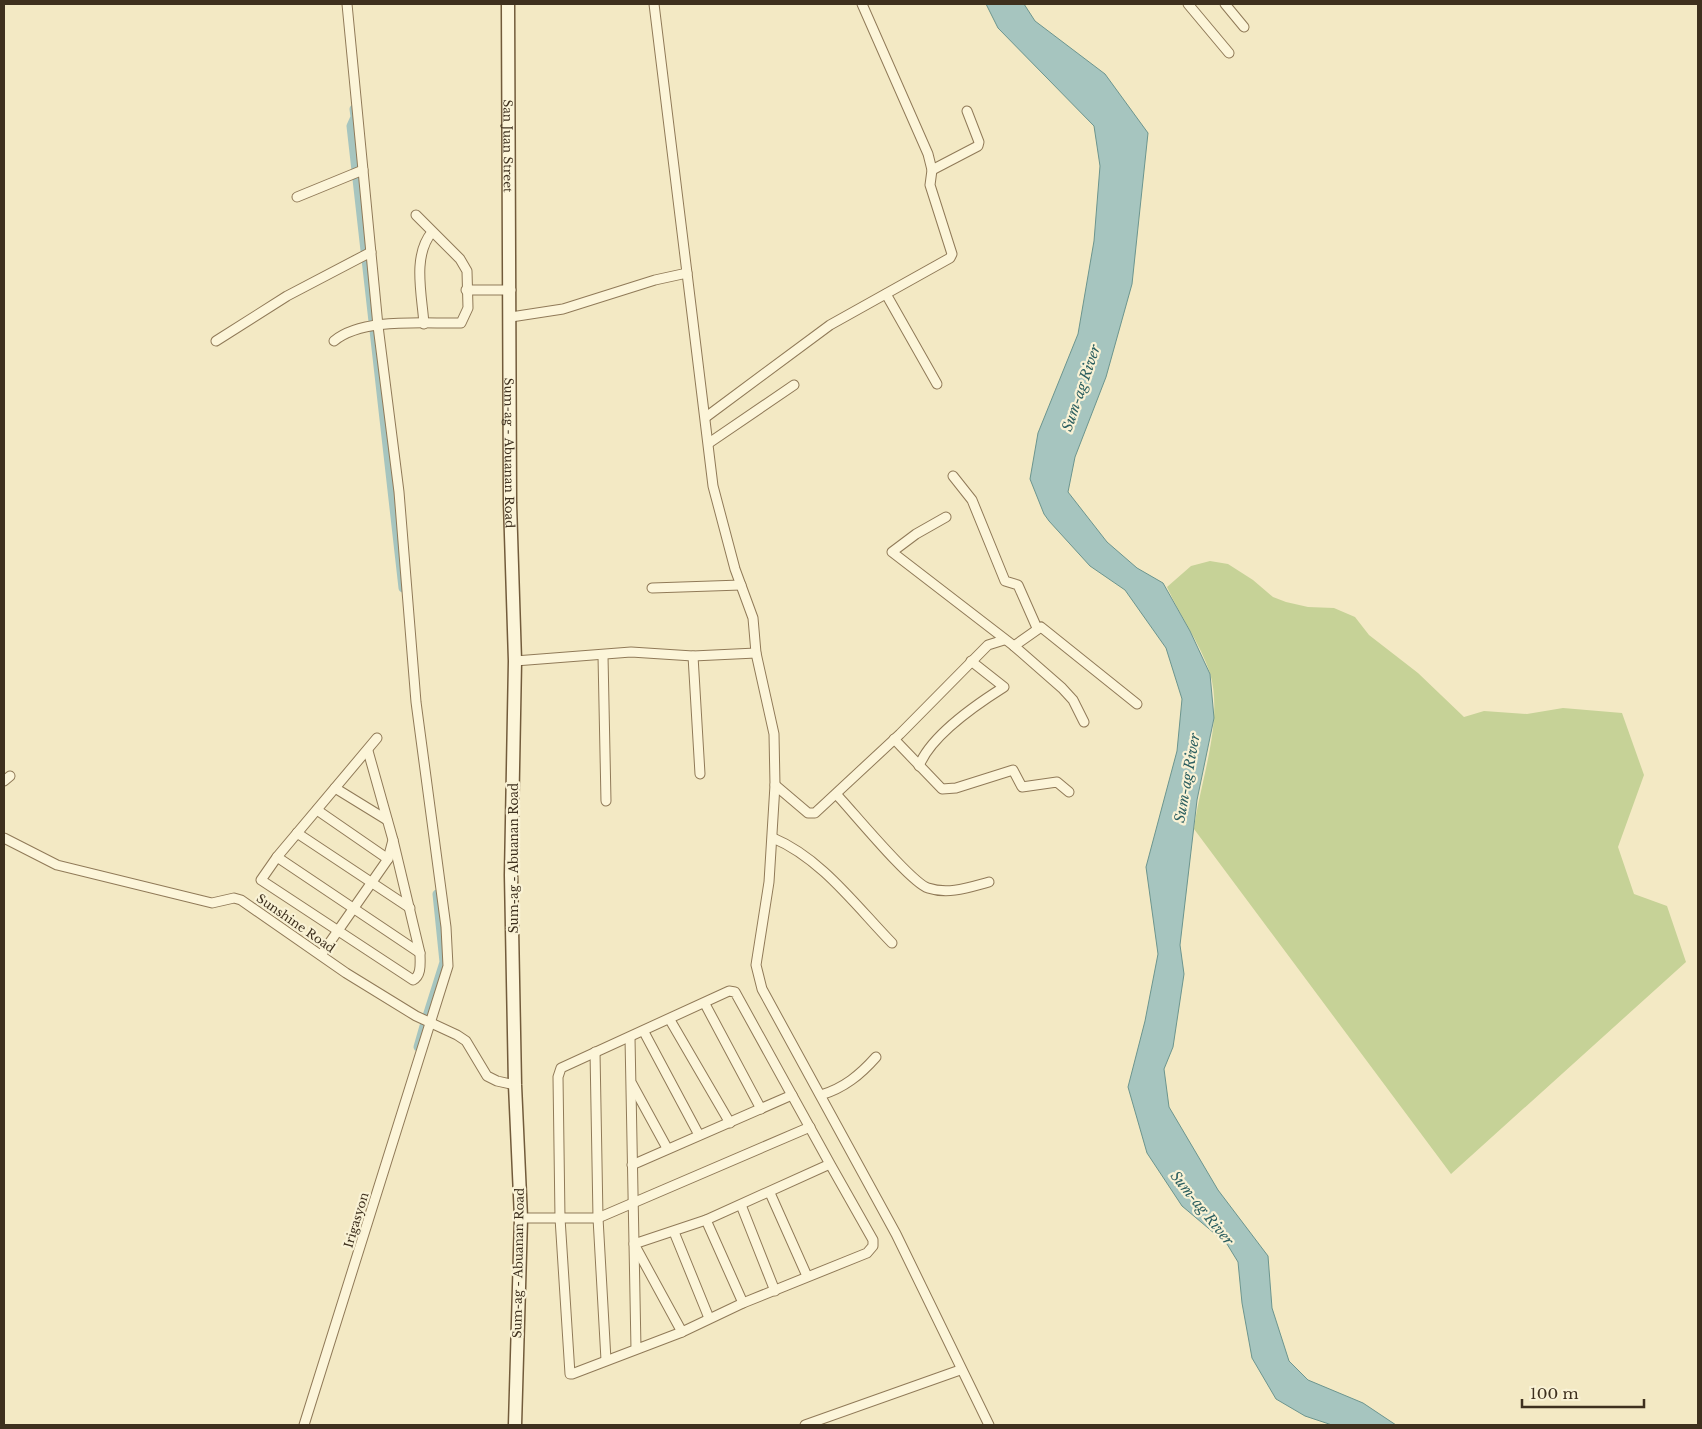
<svg xmlns="http://www.w3.org/2000/svg" width="1702" height="1429" font-family="'Libre Baskerville',serif">
	<style>
		.green { fill: #c6d297 }
		.water { fill: #a6c5bf; stroke: #6c958e }
		.lines { fill: none; stroke-linecap: round; stroke-linejoin: round }
		.canal { stroke: #a6c5bf; stroke-width: 9 }
		.street-casing { stroke: #907a58; stroke-width: 11 }
		.secondary-casing { stroke: #725b3b; stroke-width: 15 }
		.street { stroke: #fcf5d9; stroke-width: 9 }
		.secondary { stroke: #fcf5d9; stroke-width: 12 }
		.labels { text-anchor: middle; dominant-baseline: central; stroke-width: 4.5; stroke-linejoin: round; paint-order: stroke }
		.street-label { font-size: 12px; fill: #3e301e; stroke: #f9f2d5 }
		.water-label { font-size: 14px; font-style: italic; fill: #2b5e5f; stroke: #f9f2d5 }
	</style>
	<rect width="100%" height="100%" fill="#f3e9c4"/>
	<path class="green" d="M1210,561L1228,564L1253,580L1273,597L1286,602L1308,607L1334,608L1355,617L1369,635L1418,673L1464,717L1484,711L1527,714L1563,708L1622,713L1644,775L1618,847L1634,894L1667,906L1686,962L1451,1174L1194,829C1200,781 1224,721 1210,673C1200,643 1180,616 1167,587L1191,566Z"/>
	<path class="water" d="M986,4H1024L1035,21L1105,74L1148,133L1132,284L1106,377L1075,457L1068,492L1107,542L1137,568L1163,583L1190,631L1210,674L1214,718L1197,800L1180,945L1184,974L1173,1047L1164,1069L1169,1107L1218,1190L1268,1256L1272,1308L1289,1361L1308,1380L1363,1403L1396,1425H1332L1305,1416L1276,1399L1252,1358L1242,1303L1238,1262L1227,1244L1182,1206L1147,1153L1128,1087L1145,1021L1158,954L1146,867L1177,751L1182,699L1166,648L1125,590L1090,566L1049,521L1044,514L1030,479L1038,433L1078,334L1094,241L1100,166L1094,126L998,28Z"/>
	<g class="lines">
		<g class="canal">
			<path d="M354,109L355,117L351,126L403,588"/>
			<path d="M427,1016L444,962L437,894"/>
			<path d="M418,1047L424,1026"/>
		</g>
		<defs>
			<g id="street">
				<path d="M1188,4L1229,53"/>
				<path d="M1225,4L1244,27"/>
				<path d="M932,170L978,146L979,142L967,111"/>
				<path d="M297,197L363,170"/>
				<path d="M687,273L713,486L735,569L753,618L756,653L774,734L775,785L769,882L756,965L762,989L896,1234L989,1425"/>
				<path d="M466,290H511"/>
				<path d="M886,294L937,384"/>
				<path d="M511,317L563,309L655,280L687,273L654,4"/>
				<path d="M424,324C422,295 412,256 432,232"/>
				<path d="M216,341L287,296L371,252"/>
				<path d="M334,341C363,317 425,324 461,323L468,308L467,271L460,259L416,215"/>
				<path d="M706,417L830,325L950,258L952,254L930,185L932,170L928,154L862,4"/>
				<path d="M709,443L794,385"/>
				<path d="M953,476L972,500L1005,581L1018,585L1037,628"/>
				<path d="M946,517L916,534L892,552L1014,646L1062,688L1073,700L1084,722"/>
				<path d="M652,588L741,585"/>
				<path d="M1014,646L1041,627L1137,704"/>
				<path d="M603,656L606,801"/>
				<path d="M693,656L700,774"/>
				<path d="M515,661L631,652L693,656L756,653"/>
				<path d="M377,738L277,857L261,880L413,980C422,975 420,963 420,953L393,840"/>
				<path d="M894,739L942,789L956,788L1013,770L1022,787L1057,782L1069,792"/>
				<path d="M919,766C931,735 977,704 1004,687L971,661"/>
				<path d="M4,781L10,776"/>
				<path d="M775,785L808,813H815L900,734L988,645L1004,640"/>
				<path d="M335,788L387,820"/>
				<path d="M837,795C853,812 911,883 928,888C949,895 970,887 989,882"/>
				<path d="M317,810L388,859"/>
				<path d="M297,833L410,908"/>
				<path d="M4,838L57,865L212,903L234,898L241,900L346,973L416,1016L457,1035L466,1041L487,1076L497,1081L515,1085"/>
				<path d="M773,838C821,858 856,906 892,943"/>
				<path d="M277,857L420,953"/>
				<path d="M321,955L388,859L393,840L368,751"/>
				<path d="M705,1004L761,1109"/>
				<path d="M670,1020L730,1123"/>
				<path d="M644,1032L699,1135"/>
				<path d="M630,1038L634,1244L682,1332"/>
				<path d="M595,1052L598,1218L606,1360"/>
				<path d="M632,1084L667,1148"/>
				<path d="M821,1095C844,1088 860,1075 876,1057"/>
				<path d="M632,1165L792,1095"/>
				<path d="M770,1193L807,1276"/>
				<path d="M741,1205L775,1291"/>
				<path d="M521,1218H598L810,1127"/>
				<path d="M706,1220L743,1303"/>
				<path d="M674,1232L709,1318"/>
				<path d="M636,1349L634,1244L706,1220L830,1164L735,992L729,991L561,1068L558,1077L560,1218L570,1374H572L682,1332L743,1303L867,1253L873,1246V1240L830,1164"/>
				<path d="M304,1425L448,966L446,927L416,702L399,492L378,326L347,4"/>
				<path d="M805,1425L960,1370"/>
			</g>
			<g id="secondary">
				<path id="s1" d="M508,4L510,503L515,661L511,875L515,1085L521,1218L515,1425"/>
			</g>
		</defs>
		<use href="#street" class="street-casing"/>
		<use href="#secondary" class="secondary-casing"/>
		<use href="#street" class="street"/>
		<use href="#secondary" class="secondary"/>
	</g>
	<g class="labels">
		<g class="street-label">
			<text stroke="none"><textPath href="#s1" startOffset="142">San Juan Street</textPath></text>
			<text stroke="none"><textPath href="#s1" startOffset="449">Sum-ag - Abuanan Road</textPath></text>
			<text transform="translate(513 858) rotate(-90)">Sum-ag - Abuanan Road</text>
			<text transform="translate(296 923) rotate(35)">Sunshine Road</text>
			<text transform="translate(356 1220) rotate(-73)">Irigasyon</text>
			<text transform="translate(518 1263) rotate(-89)">Sum-ag - Abuanan Road</text>
		</g>
		<g class="water-label">
			<text transform="translate(1081 388) rotate(-71)">Sum-ag River</text>
			<text transform="translate(1187 778) rotate(-80)">Sum-ag River</text>
			<text transform="translate(1202 1208) rotate(51)">Sum-ag River</text>
		</g>
	</g>
	<rect width="1702" height="1429" fill="none" stroke="#3e301e" stroke-width="10"/>
	<path d="M1522 1399v8h122v-8" fill="none" stroke="#3e301e" stroke-width="2.5"/>
	<text x="1530" y="1399" font-size="15" fill="#3e301e" stroke="#f9f2d5" stroke-width="4" paint-order="stroke">100 m</text>
</svg>
